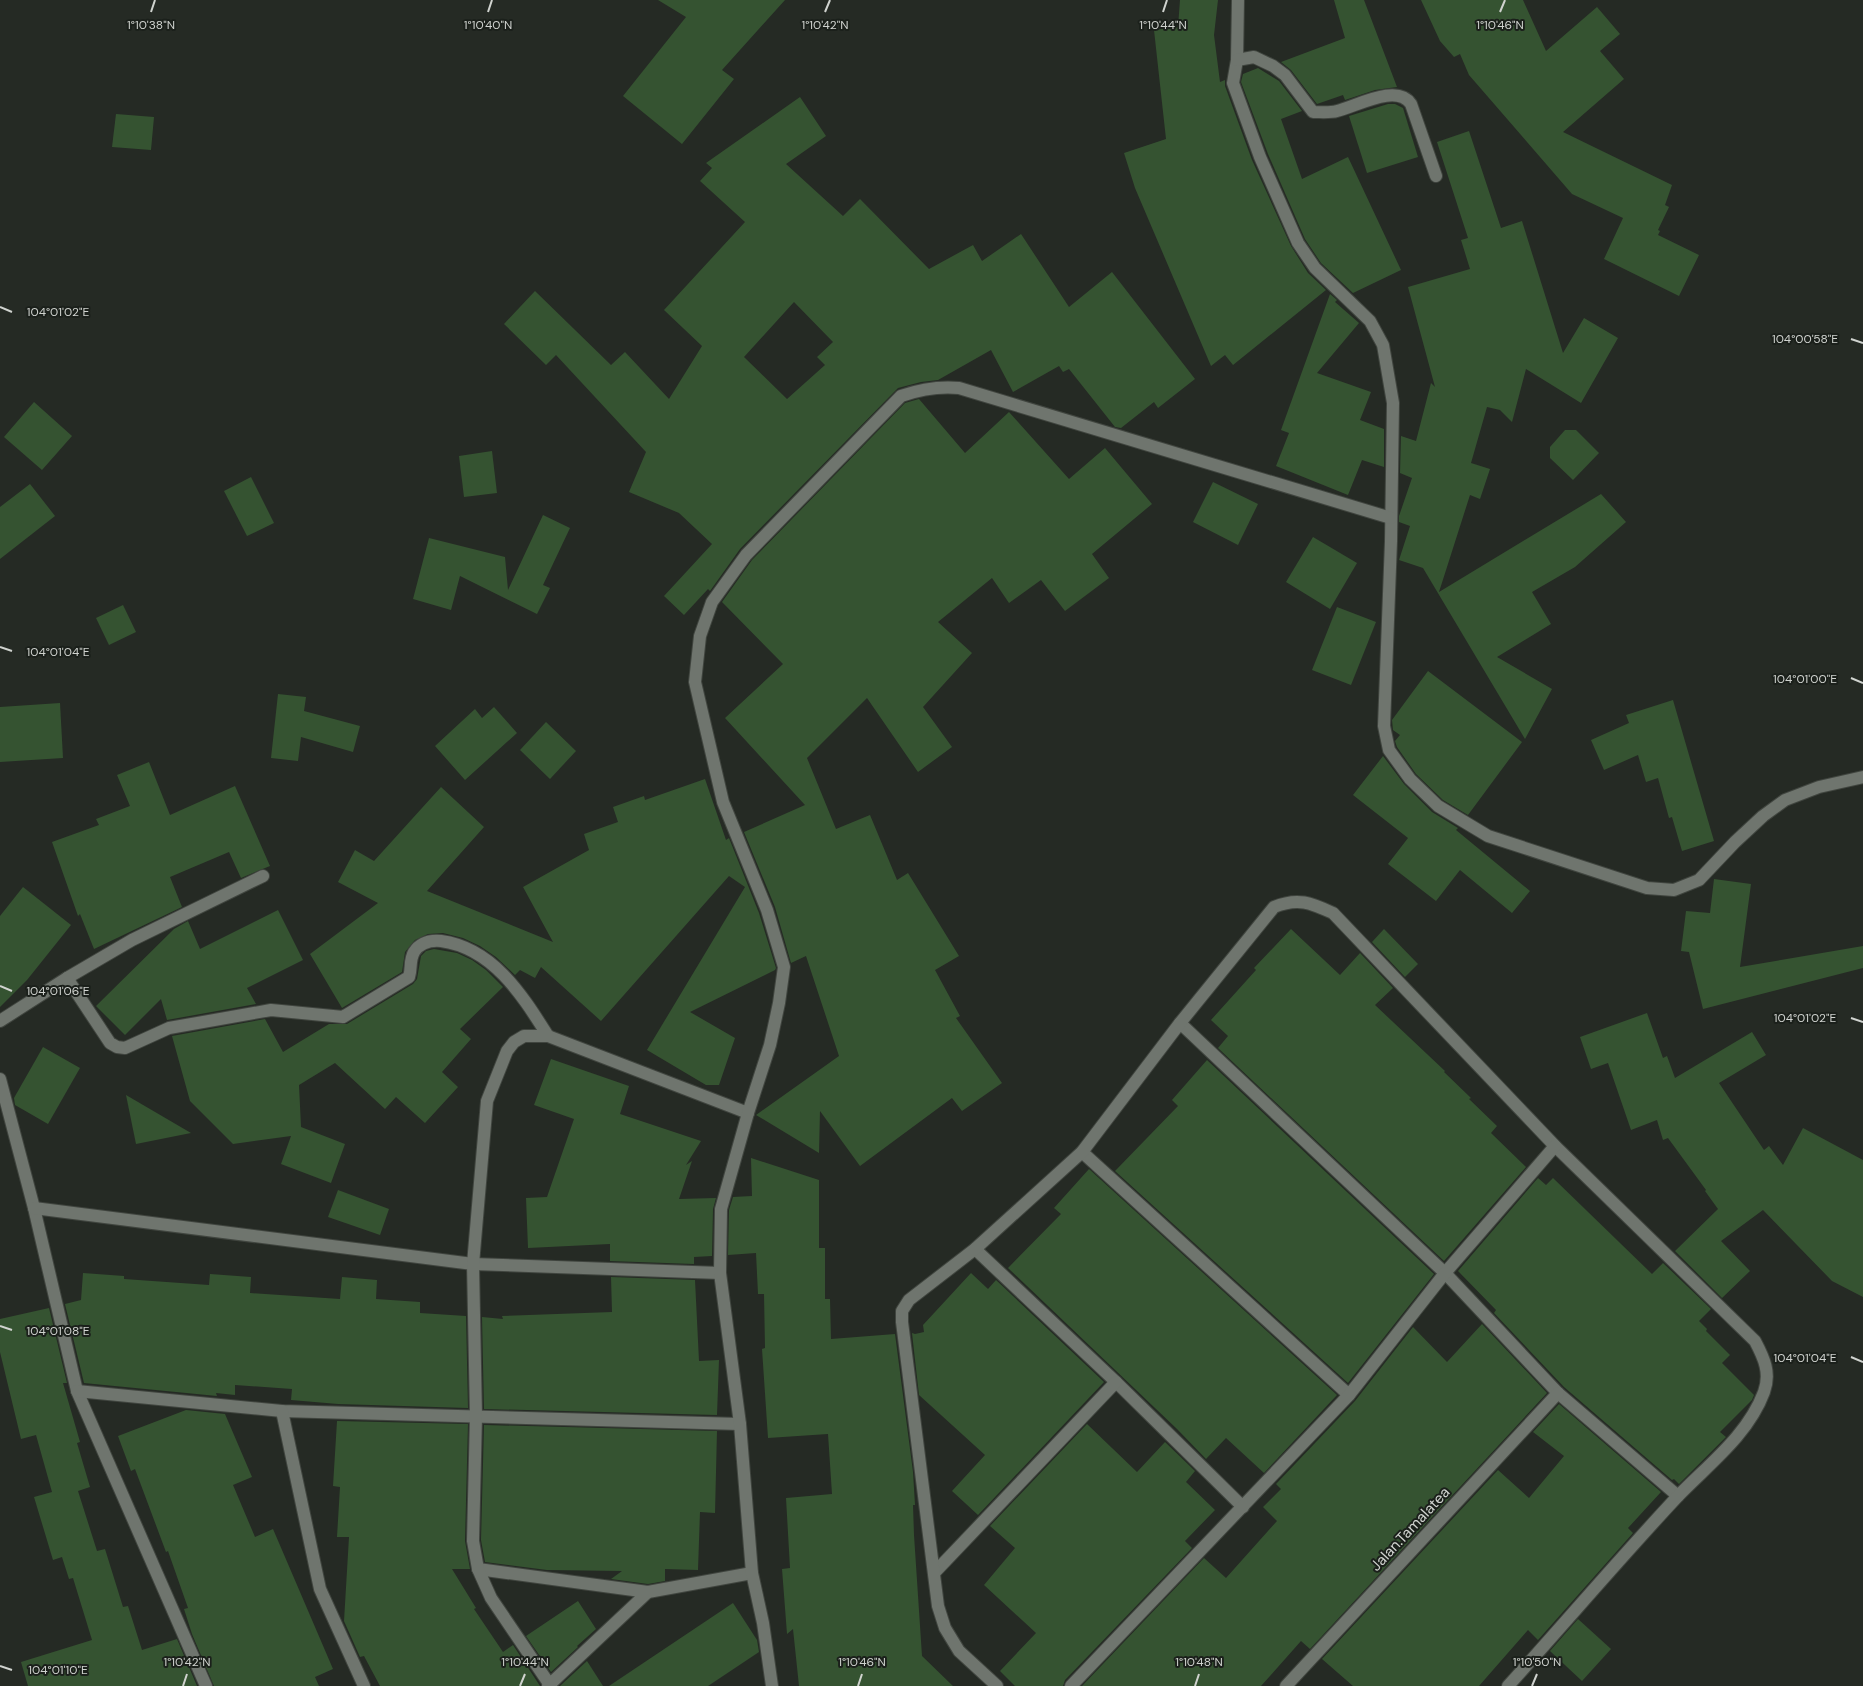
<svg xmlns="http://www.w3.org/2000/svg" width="1863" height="1686" font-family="'DM Sans',sans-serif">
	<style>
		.building { fill: #355331; fill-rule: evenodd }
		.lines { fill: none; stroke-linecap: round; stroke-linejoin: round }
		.street-casing { stroke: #40453f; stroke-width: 14 }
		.street { stroke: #6f756e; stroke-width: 12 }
		.ticks { fill: none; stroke: #d0d3cf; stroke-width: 2 }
		.labels { text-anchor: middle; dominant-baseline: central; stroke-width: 4; stroke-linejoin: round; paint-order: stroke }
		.street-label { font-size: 15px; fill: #d0d3cf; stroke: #1b201b }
		.ticks-label { font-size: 12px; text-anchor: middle; fill: #d0d3cf; stroke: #1b201b; stroke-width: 4; stroke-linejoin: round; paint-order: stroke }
	</style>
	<rect width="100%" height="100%" fill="#252a24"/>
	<g class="building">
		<path d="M658,0H785L722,70L734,79L682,144L623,96L686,17Z"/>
		<path d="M1180,0H1218L1214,35L1220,82L1225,80V86L1252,160L1291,246L1308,273L1326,290L1233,365L1225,355L1211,366L1135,188L1124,153L1166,139L1154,30L1178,27Z"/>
		<path d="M1334,0H1364L1397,87L1375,90L1345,100L1343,95L1317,104L1291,70L1281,62L1345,38Z"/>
		<path d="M1421,0H1523L1546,51L1597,7L1620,34L1600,51L1624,79L1563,132L1672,185L1665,205L1669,207L1658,230L1660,231L1658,235L1699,255L1679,296L1604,259L1623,218L1572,194L1469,75L1460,54L1454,57L1440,41Z"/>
		<path d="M1258,68L1279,81L1302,111L1281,119L1302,179L1348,157L1401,270L1353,293L1321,263L1305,239L1268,154L1241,82L1243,74Z"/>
		<path d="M800,97L826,136L786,164L843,216L860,199L929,269L973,245L982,261L1021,234L1069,307L1112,272L1195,379L1158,408L1154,402L1121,428L1115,427L1069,369L1063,372L1059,366L1013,392L991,350L938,380L921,382L898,388L740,549L710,591L708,589L684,615L664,596L712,544L679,513L629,492L646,452L556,355L546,365L504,324L535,291L611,365L625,352L669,399L702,346L664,310L745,222L700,181L712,168L706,163ZM794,302L833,342L817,357L825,365L787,399L744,357Z"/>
		<path d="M1388,104H1395L1403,108L1418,157L1367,173L1349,116Z"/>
		<path d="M116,114L154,117L151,150L112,147Z"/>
		<path d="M1469,131L1501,228L1522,221L1563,353L1584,318L1618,338L1581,403L1526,369L1512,422L1500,410L1487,407L1471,463L1490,469L1480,499L1470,495L1439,592L1601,494L1626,522L1575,567L1532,592L1551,624L1497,657L1552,689L1525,739L1423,568L1399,560L1410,526L1399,522V516L1412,478L1400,473L1401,436L1416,441L1431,383L1435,387L1408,287L1470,269L1461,240L1468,238L1437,142Z"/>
		<path d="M1330,294L1337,300L1335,302L1359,323L1317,373L1371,392L1360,420L1384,429V467L1362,460L1348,495L1276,466L1289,433L1281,430Z"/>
		<path d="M919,399L965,453L1009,412L1069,479L1105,448L1152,504L1092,554L1109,578L1065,611L1041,580L1009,603L992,578L938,622L972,653L923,707L952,747L918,772L867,698L807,758L836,829L870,815L897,880L908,873L959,956L935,970L960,1016L956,1018L1002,1083L962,1111L952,1098L860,1166L820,1111L819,1153L756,1115L839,1056L806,956L791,963L775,907L744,832L805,805L725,718L783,664L722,602L752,560L905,403Z"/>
		<path d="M34,402L72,436L42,470L4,437Z"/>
		<path d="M1565,430H1576L1599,453L1573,480L1550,458V447Z"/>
		<path d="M492,451L497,493L464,497L459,456Z"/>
		<path d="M251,477L274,523L247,536L224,491Z"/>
		<path d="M1213,482L1258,504L1238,545L1193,522Z"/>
		<path d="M30,484L55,516L0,559V507Z"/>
		<path d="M543,515L570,528L543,585L550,588L537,614L460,576L451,610L413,599L429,538L505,557L508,590Z"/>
		<path d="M1313,537L1357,563L1330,609L1286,582Z"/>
		<path d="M123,605L136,632L109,645L96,618Z"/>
		<path d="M1337,607L1376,622L1351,685L1312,670Z"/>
		<path d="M1428,671L1522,742L1468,815L1443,800L1416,774L1397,747L1395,741L1400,735L1393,730L1392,720Z"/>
		<path d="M278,694L306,697L304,711L360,726L353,752L301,737L298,761L271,758Z"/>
		<path d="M1673,700L1714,841L1682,851L1672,817L1669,818L1658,778L1646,782L1638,755L1604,770L1591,740L1629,723L1626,715Z"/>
		<path d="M60,703L63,758L0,762V707Z"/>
		<path d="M494,707L517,733L465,780L435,746L475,709L482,718Z"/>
		<path d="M546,722L576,751L550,779L520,750Z"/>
		<path d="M1383,756L1404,784L1432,812L1458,828L1456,830L1530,891L1512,913L1460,870L1436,901L1388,864L1408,838L1353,795Z"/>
		<path d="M149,762L170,815L235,786L270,866L241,878L229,852L170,877L182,907L94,949L80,914L78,916L52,842L99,825L96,819L130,806L117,775Z"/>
		<path d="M705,779L726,840L729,838L759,913L776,968L775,970L690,1012L735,1038L719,1085H706L647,1050L745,887L729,876L601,1021L541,967L535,978L520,970L515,975L496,957L480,946L463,938L443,933L428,934L415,940L405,952L402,972L342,1008L310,954L378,903L338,882L355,850L374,861L441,787L484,827L427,891L553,942L523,887L589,850L584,834L618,822L613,807L644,796L645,800Z"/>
		<path d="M1714,879L1751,884L1740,967L1863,946V968L1703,1009L1689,952L1681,951L1686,911L1710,913Z"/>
		<path d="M23,887L71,925L27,980L0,1007V916Z"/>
		<path d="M278,910L303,960L247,988L256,1004L167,1020L161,999L125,1035L96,1006L174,929L188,921L200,949Z"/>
		<path d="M1291,929L1340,975L1360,953L1393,988L1375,1005L1445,1071L1444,1072L1471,1098L1469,1099L1497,1126L1491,1133L1526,1167L1444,1261L1218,1048L1228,1036L1211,1020L1256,970L1254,968Z"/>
		<path d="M1384,929L1418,964L1405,977L1372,942Z"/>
		<path d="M434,949L457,953L472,960L486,970L503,987L460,1029L471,1039L442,1072L458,1087L425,1123L396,1097L385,1109L335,1063L299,1085L301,1127L345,1144L331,1183L281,1164L291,1136L233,1144L190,1101L172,1036L265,1019L283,1052L329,1024H347L413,984L417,979L421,956L426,951Z"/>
		<path d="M1647,1013L1663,1058L1667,1056L1675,1078L1752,1032L1766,1055L1719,1083L1764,1150L1769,1146L1783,1165L1803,1128L1863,1160V1297L1832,1281L1763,1210L1721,1241L1750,1271L1722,1298L1675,1251L1718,1209L1705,1191L1706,1190L1668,1138L1663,1140L1657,1120L1631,1130L1608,1063L1591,1069L1580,1037Z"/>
		<path d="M43,1047L80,1068L48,1124L15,1105L14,1098Z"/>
		<path d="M551,1059L629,1086L620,1114L701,1141L686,1165L692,1161L679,1199L716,1198L713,1209L712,1256L694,1257V1264L610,1261V1244L528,1248L526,1198L547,1197L574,1119L534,1105Z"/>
		<path d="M1207,1060L1434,1274L1348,1383L1115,1171L1178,1106L1172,1100Z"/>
		<path d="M126,1095L191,1133L136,1144Z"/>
		<path d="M751,1158L819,1180V1248H825V1299H830L831,1339L895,1334L913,1472L915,1505H913L914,1535L922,1656L953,1686H799L793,1629L787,1634L782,1569L790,1568L786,1498L832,1494L828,1434L768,1438L762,1349L765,1348L764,1294H758L756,1253L728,1255L729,1210L733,1197L752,1196Z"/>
		<path d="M1089,1169L1337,1395L1264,1473L1226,1438L1206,1459L1177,1429L1008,1268L1061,1214L1054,1208Z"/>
		<path d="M1538,1178L1546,1185L1553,1178L1652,1274L1663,1263L1711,1309L1699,1321L1707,1329L1706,1331L1730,1355L1722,1363L1754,1395L1752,1400L1720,1432L1726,1437L1679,1484L1674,1479L1672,1480L1564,1387L1494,1313L1496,1310L1458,1271Z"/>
		<path d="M338,1190L389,1209L380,1235L328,1217Z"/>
		<path d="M83,1273L124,1276V1279L209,1285L210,1274L251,1277L250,1293L340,1299L342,1277L377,1280L376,1299L420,1302V1313L466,1316L468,1408L338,1404L291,1400L292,1389L235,1385V1395L216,1393L217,1396L84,1383L65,1304L81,1300Z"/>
		<path d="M971,1273L988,1289L996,1280L1104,1382L978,1515L952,1491L985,1455L919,1395L912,1333L915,1334L924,1332L923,1325Z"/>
		<path d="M611,1277L695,1280L699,1361L719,1360L717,1415L484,1409L482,1317L503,1319L502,1316L612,1312Z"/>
		<path d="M49,1308L67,1383H63L80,1442L77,1443L90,1487L78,1491L97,1551L105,1549L123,1607L128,1606L142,1650L177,1639L197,1686H28L21,1662L92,1640L73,1578L69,1579L62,1557L53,1560L34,1497L52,1492L36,1435L21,1439L0,1352V1319Z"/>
		<path d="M1482,1324L1547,1393L1310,1649L1301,1641L1261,1686H1082L1204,1558L1226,1578L1277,1521L1263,1507L1281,1489L1276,1484L1355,1401L1413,1327L1447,1362Z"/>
		<path d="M1559,1404L1661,1492L1628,1528L1633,1533L1538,1640L1528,1630L1479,1686H1353L1322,1659L1498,1470L1529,1498L1564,1456L1533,1432Z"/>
		<path d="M186,1410L225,1414L252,1477L233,1485L255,1537L273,1529L333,1669L315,1677L319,1686H214L192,1634L184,1609L188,1608L168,1551L166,1552L135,1469L131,1471L118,1436Z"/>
		<path d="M337,1421L468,1424L465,1541L470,1569H452L476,1608L474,1609L503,1652L513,1645L540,1686H380L364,1656L360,1657L344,1621L349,1537H337L340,1487L333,1486Z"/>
		<path d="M1087,1424L1137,1472L1165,1442L1195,1471L1186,1482L1215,1510L1185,1541L1192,1548L1065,1680L1063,1686H1015L1000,1671L1036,1633L984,1585L1015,1548L990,1526Z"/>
		<path d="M484,1425L717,1431L715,1513L700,1512L698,1570L665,1569V1581L648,1584L611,1579L622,1571L547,1570L485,1562L481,1540Z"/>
		<path d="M578,1601L596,1629L577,1646L578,1647L551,1672L526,1636Z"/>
		<path d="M733,1603L757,1640L759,1652L708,1686H609Z"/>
		<path d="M1578,1619L1611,1649L1582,1681L1550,1651Z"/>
		<path d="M587,1661L603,1686H560Z"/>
	</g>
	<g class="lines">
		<defs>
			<g id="street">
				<path d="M1238,0L1237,60L1233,83L1260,157L1298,243L1315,268L1370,321L1383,345L1393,403L1391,541L1384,726L1389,750L1410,779L1438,806L1488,836L1647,888L1674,890L1699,880L1735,842L1763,816L1785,800L1819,787L1863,777"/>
				<path d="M1237,60L1254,57L1273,66L1285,75L1313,112C1321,112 1330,113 1337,111C1357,106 1397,83 1411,104L1436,176"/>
				<path d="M67,978L110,1043L117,1047L125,1048L169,1028L271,1010L343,1017L409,977C412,968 409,961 414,952C420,943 430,940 441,941C493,948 522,995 548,1036"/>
				<path d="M0,1021L67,978L132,940L263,876"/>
				<path d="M1180,1023L1445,1273L1558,1393L1678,1496"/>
				<path d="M0,1079L34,1208L77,1391L206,1686"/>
				<path d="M1082,1152L1349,1395"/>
				<path d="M34,1208L473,1264L720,1273"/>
				<path d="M975,1249L1116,1382L1243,1507"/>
				<path d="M77,1391L282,1411L740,1424"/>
				<path d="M282,1411L320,1589L364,1686"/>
				<path d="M478,1569L648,1592"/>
				<path d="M935,1572L1116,1382"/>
				<path d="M550,1685L491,1598L478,1569L473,1541L476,1416L473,1264L487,1101L507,1051L514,1042L524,1036H548L748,1113"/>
				<path d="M548,1686L648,1592L752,1573"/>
				<path d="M772,1686L763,1623L752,1573L740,1424L720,1273L721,1209L748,1113L770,1045L779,1003L784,967L767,910L723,802L695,682L700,636L712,602L746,555L901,396C921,389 938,386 959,388L1391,518"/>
				<path d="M997,1686L959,1651L945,1628L938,1606L902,1322V1311L909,1300L975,1249L1082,1152L1180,1023L1274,907C1298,897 1311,903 1333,913L1555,1146L1755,1341C1764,1358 1771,1373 1764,1392C1748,1435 1709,1464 1678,1496C1620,1558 1565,1623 1508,1686"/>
				<path d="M1071,1686L1349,1395L1445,1273L1555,1146"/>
				<path d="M1286,1686L1558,1393"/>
			</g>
		</defs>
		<use href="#street" class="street-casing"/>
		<use href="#street" class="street"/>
	</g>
	<path class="ticks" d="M151,12L155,0M488,12L492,0M825,12L830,0M1163,12L1167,0M1500,12L1505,0M0,307L12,312M1851,339L1863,343M0,647L12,651M1851,678L1863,683M0,986L12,991M1851,1018L1863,1022M0,1326L12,1330M1851,1357L1863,1362M0,1666L12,1670M183,1686L187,1674M520,1686L525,1674M858,1686L862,1674M1195,1686L1199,1674M1532,1686L1537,1674"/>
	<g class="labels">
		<g class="street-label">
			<text transform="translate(1410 1529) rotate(-47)">Jalan.Tamalatea</text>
		</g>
	</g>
	<g class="ticks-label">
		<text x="1500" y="29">1°10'46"N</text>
		<text x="151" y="29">1°10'38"N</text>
		<text x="488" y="29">1°10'40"N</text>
		<text x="825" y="29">1°10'42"N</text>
		<text x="1163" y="29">1°10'44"N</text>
		<text x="58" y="316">104°01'02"E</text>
		<text x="1805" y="343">104°00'58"E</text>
		<text x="58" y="656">104°01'04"E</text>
		<text x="1805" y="683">104°01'00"E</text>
		<text x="58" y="995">104°01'06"E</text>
		<text x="1805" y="1022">104°01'02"E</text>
		<text x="58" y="1335">104°01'08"E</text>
		<text x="1805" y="1362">104°01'04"E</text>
		<text x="187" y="1666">1°10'42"N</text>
		<text x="525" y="1666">1°10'44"N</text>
		<text x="862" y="1666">1°10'46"N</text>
		<text x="1199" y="1666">1°10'48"N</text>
		<text x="1537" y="1666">1°10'50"N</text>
		<text x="58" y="1674">104°01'10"E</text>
	</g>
</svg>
